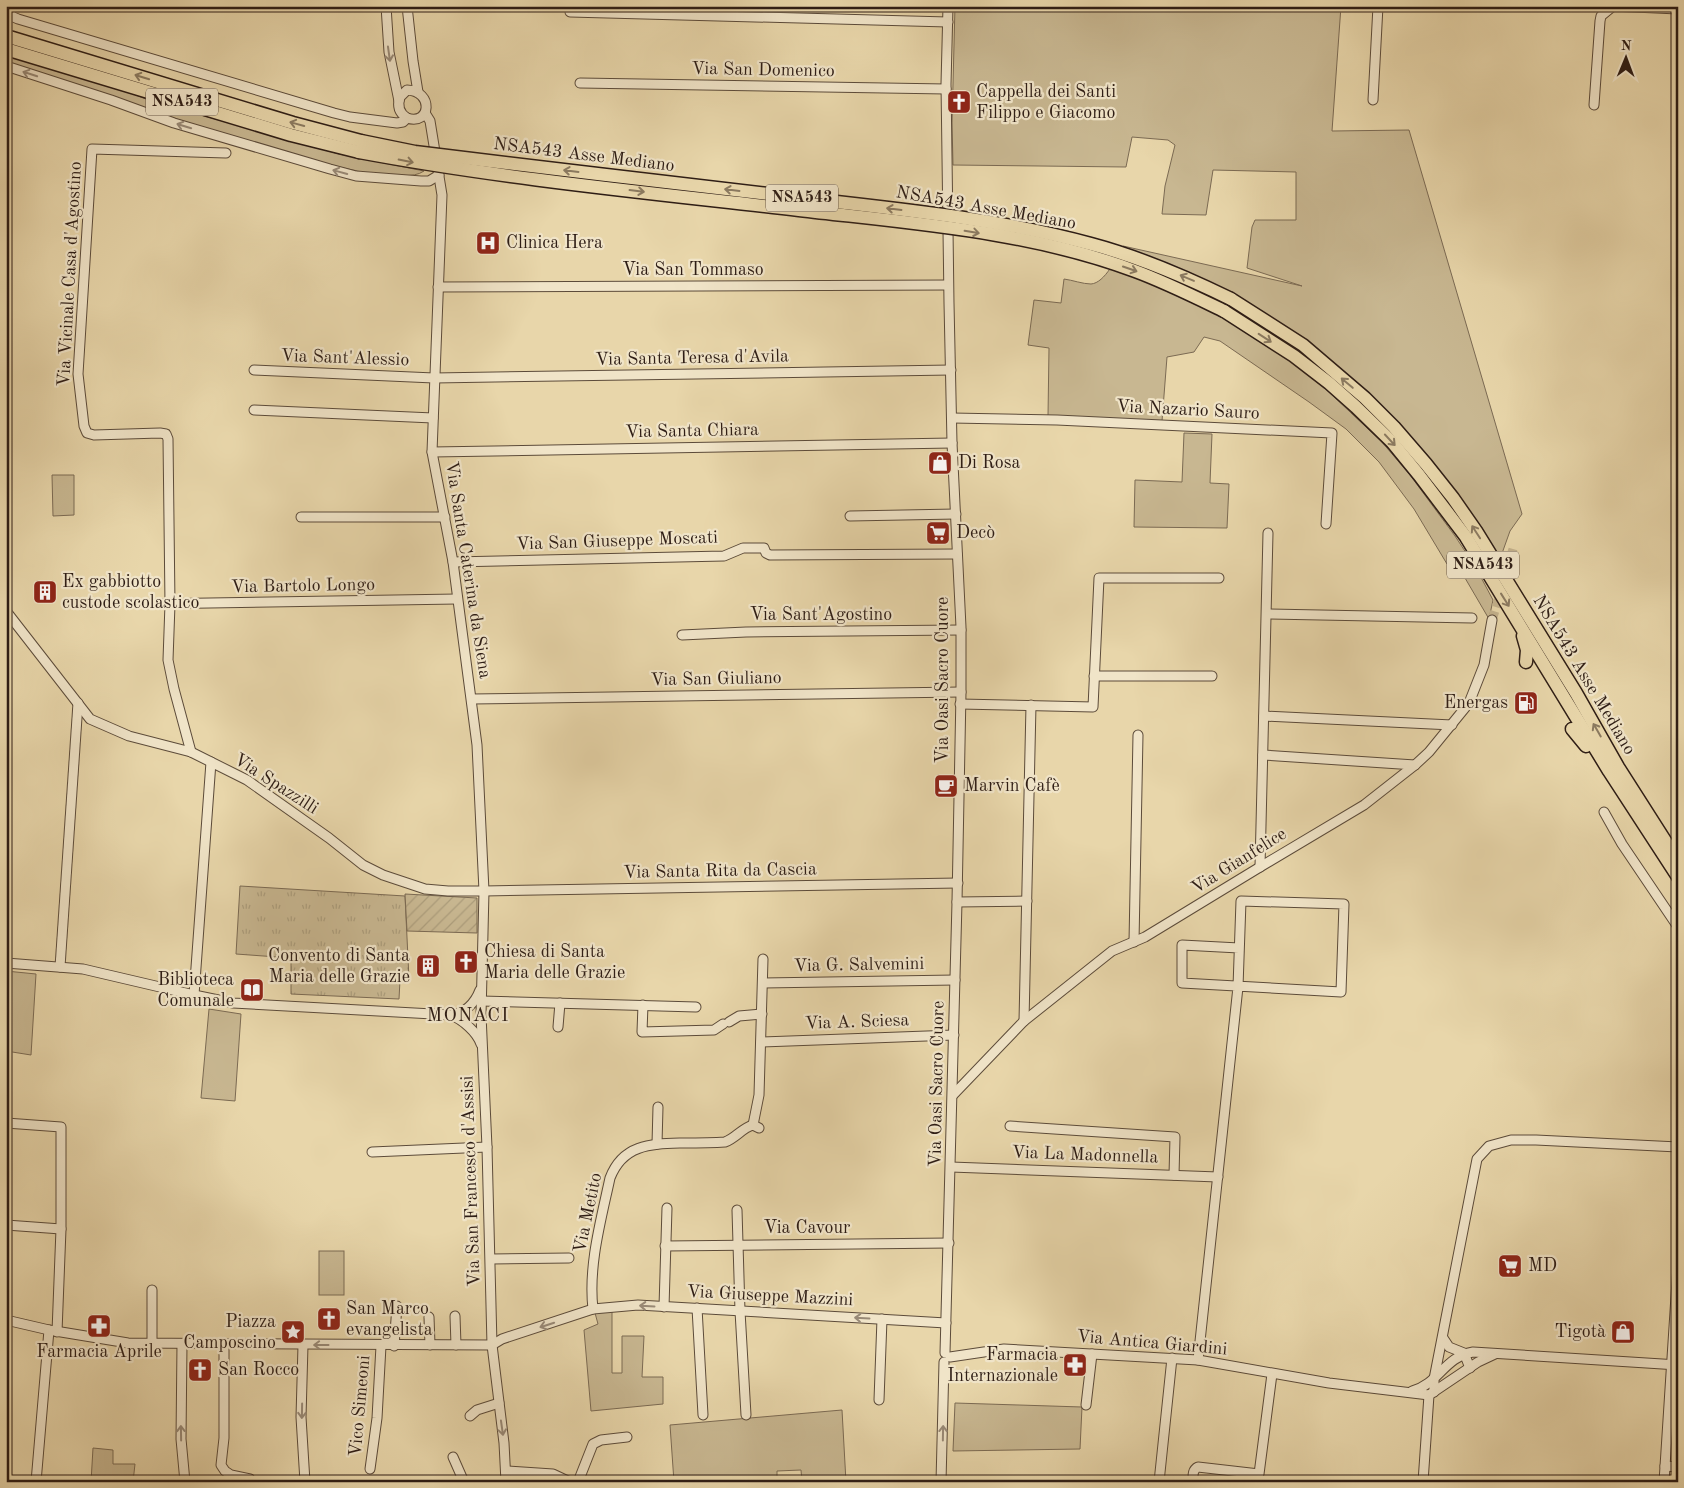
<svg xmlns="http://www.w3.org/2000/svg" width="1684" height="1488" font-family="'Old Standard TT',serif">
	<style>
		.grass { fill: #c8b791; stroke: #7b6a53 }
		.park { fill: url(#park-tufts); stroke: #7b6a53 }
		.garden { fill: url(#garden-furrows); stroke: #7b6a53 }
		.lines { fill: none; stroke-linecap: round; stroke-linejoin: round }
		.minor-tunnel { stroke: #c3b18c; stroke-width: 9; stroke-dasharray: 9 4.5; stroke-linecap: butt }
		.minor-casing { stroke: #5c4b3a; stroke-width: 11 }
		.highway-casing { stroke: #2e1d15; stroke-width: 15 }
		.minor { stroke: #f0e4c8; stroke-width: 9 }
		.highway { stroke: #e8d6aa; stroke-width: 12 }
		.highway-bridge-casing { stroke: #2e1d15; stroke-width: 15; stroke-linecap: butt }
		.highway-bridge { stroke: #e8d6aa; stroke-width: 12 }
		.oneway { stroke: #998a77 }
		.oneway2 { stroke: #8b7a60 }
		.labels { text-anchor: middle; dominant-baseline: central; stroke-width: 4.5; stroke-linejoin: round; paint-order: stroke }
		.shield { fill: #f0e4c8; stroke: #68594b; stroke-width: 1 }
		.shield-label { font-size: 16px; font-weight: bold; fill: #2e1d15 }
		.street-label { font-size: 18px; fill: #2e1d15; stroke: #f0e4c8 }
		.poi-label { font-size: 18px; fill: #2e1d15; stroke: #f0e4c8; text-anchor: start }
		.neighbourhood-label { font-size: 19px; letter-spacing: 1px; fill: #2e1d15; stroke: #f0e4c8 }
	</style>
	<defs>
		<pattern id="park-tufts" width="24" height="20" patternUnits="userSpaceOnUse" patternTransform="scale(1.25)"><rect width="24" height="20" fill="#c8b791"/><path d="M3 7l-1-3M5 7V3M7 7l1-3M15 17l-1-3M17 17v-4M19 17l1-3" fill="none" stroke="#ac9d7c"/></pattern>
		<pattern id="garden-furrows" width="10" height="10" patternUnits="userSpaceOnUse" patternTransform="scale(1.25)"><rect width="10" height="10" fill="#c8b791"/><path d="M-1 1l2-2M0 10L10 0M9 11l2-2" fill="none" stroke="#ac9d7c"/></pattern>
	</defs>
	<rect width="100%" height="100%" fill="#e8d6aa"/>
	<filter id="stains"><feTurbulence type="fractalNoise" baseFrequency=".004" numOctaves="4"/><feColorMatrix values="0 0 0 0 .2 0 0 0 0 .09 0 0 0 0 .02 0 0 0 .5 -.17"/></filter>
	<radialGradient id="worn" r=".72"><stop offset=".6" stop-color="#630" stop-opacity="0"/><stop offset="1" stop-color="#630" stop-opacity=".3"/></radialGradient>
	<g class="grass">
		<path d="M955,6H1341L1332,131L1409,130L1522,514L1510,531L1500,559L1386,411L1354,380L1309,343L1232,292L1219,314L1271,347L1317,381L1381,441L1410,475L1455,536L1476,568L1493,600L1489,619L1458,566L1447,564L1414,509L1379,462L1346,429L1309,402L1220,341L1204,337L1194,352L1167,357L1162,421L1048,416L1049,348L1028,345L1034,300L1061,303L1064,279C1072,280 1083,284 1091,284C1105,283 1117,257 1123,246L1302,286L1247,268L1252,227L1255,220H1296V172L1213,170L1206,215L1162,214L1165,186L1175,145L1168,140L1132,137L1126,167L953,165L952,123Z"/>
		<path d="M6,54L126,91L163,106L194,113L339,154L424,171C413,179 393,174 380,174L379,175C335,168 292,154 250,142C168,117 87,90 6,63Z"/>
		<path d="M1184,433L1212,434L1210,483L1229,484L1227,528L1134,527L1135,480L1182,482Z"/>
		<path d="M52,475H74V515L53,516Z"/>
		<path d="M6,971L36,974L31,1055L6,1051Z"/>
		<path d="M209,1009L241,1014L235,1101L201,1098Z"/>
		<rect x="319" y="1251" width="25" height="44"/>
		<path d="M612,1310V1373H622V1336H644L642,1377H663V1404L591,1411L584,1330L598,1324L595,1313Z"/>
		<path d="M955,1403L1082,1407L1080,1449L953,1451Z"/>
		<path d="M842,1410L846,1482H802L801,1470L777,1471V1482H674L670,1425Z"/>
		<path d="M93,1448L113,1450V1464H135L133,1482H91Z"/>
	</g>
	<path class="park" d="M240,886L405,896L409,979L400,980L399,999L291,994V958L236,954Z"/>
	<path class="garden" d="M405,894L477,898V933L407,931Z"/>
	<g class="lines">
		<g class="minor-tunnel">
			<path d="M1504,579L1513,549"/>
			<path d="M1492,620L1501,592"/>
		</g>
		<defs>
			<g id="minor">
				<path d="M10,6L11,16L18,19L334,113L350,117L397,123L403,122L407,118"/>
				<path d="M386,6L389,52L399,101"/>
				<path d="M407,6L413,61L418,92"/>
				<path d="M1612,6L1678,9"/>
				<path d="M570,12L948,22"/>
				<path d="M6,66L111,100L174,123L330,169L356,176L421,181H429L439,175"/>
				<path d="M580,83L946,89"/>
				<path d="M407,90C434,91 431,126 407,118C399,113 397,106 400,97Z"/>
				<path d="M1373,100L1378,6"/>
				<path d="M1594,105L1600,21L1601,16L1612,7"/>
				<path d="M425,113L430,121L442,195L432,452L453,562L477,745L484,891L481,1015L487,1147L492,1345L504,1443L506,1482"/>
				<path d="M438,287L948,285"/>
				<path d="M254,370L434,378L951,370"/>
				<path d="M254,410L433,418"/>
				<path d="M952,418L1057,420L1332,433L1326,524"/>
				<path d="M432,452L952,443"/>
				<path d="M850,516L956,514"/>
				<path d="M301,517H445"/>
				<path d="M453,562L724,556L743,548H764L766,553L770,555L957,554"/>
				<path d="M148,604L457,599"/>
				<path d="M6,611L90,719L129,736L191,752L247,780L329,838L363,865L383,875L425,889L448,891H484L958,883"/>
				<path d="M1267,614L1472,618"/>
				<path d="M682,635L746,632L961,630"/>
				<path d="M1094,676H1212"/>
				<path d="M472,699L961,692"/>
				<path d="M960,704L1093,707L1099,578H1219"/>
				<path d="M1264,716L1452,725"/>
				<path d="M191,752L174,689L168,660L170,604L168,439L166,434L160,433L94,435L87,433L84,426L78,374L92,149L226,153"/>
				<path d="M1263,755L1415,765"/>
				<path d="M1604,812L1622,844L1678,927"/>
				<path d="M1260,867L1268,533"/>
				<path d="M957,902L1027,901"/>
				<path d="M1134,942L1138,735"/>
				<path d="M6,963L83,969L194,995L233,1003L451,1015C465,1013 475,1003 480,990"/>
				<path d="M60,967L78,703"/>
				<path d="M763,983L955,980"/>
				<path d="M194,995L211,762"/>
				<path d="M481,1001L696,1007"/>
				<path d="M643,1005L642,1032L714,1030L723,1024"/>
				<path d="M451,1015C463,1020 477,1032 481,1044"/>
				<path d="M1024,1021L1031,705"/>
				<path d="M729,1022L739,1016L762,1014"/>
				<path d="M558,1027L560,1003"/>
				<path d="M761,1042L954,1035"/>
				<path d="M953,1095L1024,1021L1112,951L1145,937L1260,867L1364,805L1415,765L1429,752L1469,703L1484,665L1492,620"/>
				<path d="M6,1123L61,1127V1229L57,1332"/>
				<path d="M753,1125L759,1095L763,959"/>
				<path d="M1010,1126L1175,1137L1174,1175"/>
				<path d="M657,1144L658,1107"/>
				<path d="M372,1152L487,1147"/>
				<path d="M951,1167L1218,1177"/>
				<path d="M737,1210L740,1311L746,1415"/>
				<path d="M6,1225L61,1229"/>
				<path d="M665,1246L949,1243"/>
				<path d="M491,1259L569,1258"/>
				<path d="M664,1307L667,1208"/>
				<path d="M697,1308L703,1415"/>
				<path d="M593,1309C588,1266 601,1220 610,1178C623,1144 651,1144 682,1143C696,1143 711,1143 725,1142C736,1138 742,1128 753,1125L759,1128"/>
				<path d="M455,1316L456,1345"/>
				<path d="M429,1317L430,1345"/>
				<path d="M6,1320L49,1330L128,1343L492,1345L502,1339L593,1309L638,1305L946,1323"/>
				<path d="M1443,1338L1449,1347L1464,1353L1470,1368"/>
				<path d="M152,1344V1290"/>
				<path d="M182,1344L181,1439L185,1482"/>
				<path d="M224,1344V1438L221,1465L225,1471L231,1475L250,1479"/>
				<path d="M303,1345L301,1417L305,1482"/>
				<path d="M394,1346L397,1306"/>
				<path d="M945,1353L957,902L961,692V627L952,443L949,303L946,84L948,6"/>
				<path d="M950,1357L1004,1349L1198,1360L1329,1383L1429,1395L1478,1362L1495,1354"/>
				<path d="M1198,1360L1238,987L1241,901L1344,904L1341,992L1182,983V945L1239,948"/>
				<path d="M1412,1391C1439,1384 1444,1357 1473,1352L1678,1365"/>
				<path d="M1434,1392V1379L1477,1159L1489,1146L1511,1140H1536L1678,1147"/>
				<path d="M879,1400L882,1319"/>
				<path d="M1086,1405L1092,1354"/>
				<path d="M470,1416L477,1410L499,1403"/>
				<path d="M453,1457L464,1482"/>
				<path d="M1665,1466L1678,1467"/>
				<path d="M370,1469L377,1418L381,1346"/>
				<path d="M506,1471L553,1474L570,1482"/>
				<path d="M36,1482L49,1330"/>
				<path d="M578,1482L593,1444L601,1440L627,1437"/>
				<path d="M941,1482L944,1362"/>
				<path d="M1159,1482L1172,1358"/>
				<path d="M1193,1482C1193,1476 1192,1470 1198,1467L1259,1474L1272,1374"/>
				<path d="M1423,1482L1429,1395"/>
				<path d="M1664,1482L1678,1265"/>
			</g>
			<g id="highway">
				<path d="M6,36L293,123L361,141"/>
				<path d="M6,49L291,135L359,152"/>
				<path d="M1231,299L1303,345L1365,398L1394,427L1426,464L1453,498L1476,531L1576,693L1618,767L1678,861"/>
				<path d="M1224,311L1294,356L1329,383L1356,407L1392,442L1419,475L1466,537L1609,771L1678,877"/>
				<path d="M1523,636L1527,650L1526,662"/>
				<path d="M1572,729L1586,746"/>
			</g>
		</defs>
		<use href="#minor" class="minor-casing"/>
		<use href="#highway" class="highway-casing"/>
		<use href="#minor" class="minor"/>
		<use href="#highway" class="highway"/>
		<defs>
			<g id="highway-bridge">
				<path d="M361,141L415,152C536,167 656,181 777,195C882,208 989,216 1091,244C1140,257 1186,277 1231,299"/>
				<path d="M359,152C504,179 652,193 799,210C910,223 1029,231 1135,271C1165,282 1195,297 1224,311"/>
			</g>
		</defs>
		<use href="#highway-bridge" class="highway-bridge-casing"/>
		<use href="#highway-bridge" class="highway-bridge"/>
	</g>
	<defs><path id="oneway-shaft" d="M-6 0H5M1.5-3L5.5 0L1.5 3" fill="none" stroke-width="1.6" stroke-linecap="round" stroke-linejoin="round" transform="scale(1.25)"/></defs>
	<g class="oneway">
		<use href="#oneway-shaft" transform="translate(389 54) rotate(82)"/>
		<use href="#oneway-shaft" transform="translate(30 74) rotate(-162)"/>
		<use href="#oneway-shaft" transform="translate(184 126) rotate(-163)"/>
		<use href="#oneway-shaft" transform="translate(340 172) rotate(-165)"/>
		<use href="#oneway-shaft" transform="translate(647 1306) rotate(-177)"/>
		<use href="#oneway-shaft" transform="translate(862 1318) rotate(-177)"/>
		<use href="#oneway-shaft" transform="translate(547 1325) rotate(162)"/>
		<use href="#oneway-shaft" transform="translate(321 1345) rotate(-180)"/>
		<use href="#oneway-shaft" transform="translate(302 1411) rotate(91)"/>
		<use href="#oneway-shaft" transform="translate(502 1428) rotate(82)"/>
		<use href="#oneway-shaft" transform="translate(181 1433) rotate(-91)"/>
		<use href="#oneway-shaft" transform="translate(943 1433) rotate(-89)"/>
	</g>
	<g class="oneway2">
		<use href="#oneway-shaft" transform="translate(142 77) rotate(-163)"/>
		<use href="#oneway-shaft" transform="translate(297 124) rotate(-165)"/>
		<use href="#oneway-shaft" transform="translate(406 161) rotate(11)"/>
		<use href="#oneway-shaft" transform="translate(571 171) rotate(-173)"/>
		<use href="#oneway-shaft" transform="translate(732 190) rotate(-173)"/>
		<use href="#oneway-shaft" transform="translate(637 191) rotate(7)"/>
		<use href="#oneway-shaft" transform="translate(894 209) rotate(-173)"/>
		<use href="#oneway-shaft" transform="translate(972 232) rotate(9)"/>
		<use href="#oneway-shaft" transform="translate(1130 269) rotate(19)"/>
		<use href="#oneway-shaft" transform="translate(1187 278) rotate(-157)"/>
		<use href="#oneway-shaft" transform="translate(1265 338) rotate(33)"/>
		<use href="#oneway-shaft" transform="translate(1347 383) rotate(-140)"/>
		<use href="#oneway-shaft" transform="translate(1390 440) rotate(47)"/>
		<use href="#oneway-shaft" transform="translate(1476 532) rotate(-123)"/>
		<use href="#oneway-shaft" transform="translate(1505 600) rotate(58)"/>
		<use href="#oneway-shaft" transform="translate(1597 730) rotate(-120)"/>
	</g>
	<defs>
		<symbol id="church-square" viewBox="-11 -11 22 22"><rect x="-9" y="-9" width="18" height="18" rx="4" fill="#8f2418" stroke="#f0e4c8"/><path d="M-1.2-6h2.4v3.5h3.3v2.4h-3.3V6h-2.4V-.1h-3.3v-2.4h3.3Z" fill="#fff"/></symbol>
		<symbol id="hospital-square" viewBox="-11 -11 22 22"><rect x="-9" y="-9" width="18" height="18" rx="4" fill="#8f2418" stroke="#f0e4c8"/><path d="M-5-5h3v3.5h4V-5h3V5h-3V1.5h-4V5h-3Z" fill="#fff"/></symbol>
		<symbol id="shop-square" viewBox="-11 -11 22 22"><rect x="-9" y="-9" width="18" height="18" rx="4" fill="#8f2418" stroke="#f0e4c8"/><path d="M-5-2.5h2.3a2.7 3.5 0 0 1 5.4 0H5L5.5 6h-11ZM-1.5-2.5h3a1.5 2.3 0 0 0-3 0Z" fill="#fff"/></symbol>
		<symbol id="supermarket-square" viewBox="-11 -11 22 22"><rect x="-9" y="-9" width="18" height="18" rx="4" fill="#8f2418" stroke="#f0e4c8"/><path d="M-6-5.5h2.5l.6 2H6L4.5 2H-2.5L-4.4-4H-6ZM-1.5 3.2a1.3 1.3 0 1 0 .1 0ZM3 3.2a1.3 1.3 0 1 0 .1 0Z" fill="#fff"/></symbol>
		<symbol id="building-square" viewBox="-11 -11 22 22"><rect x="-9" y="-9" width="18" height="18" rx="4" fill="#8f2418" stroke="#f0e4c8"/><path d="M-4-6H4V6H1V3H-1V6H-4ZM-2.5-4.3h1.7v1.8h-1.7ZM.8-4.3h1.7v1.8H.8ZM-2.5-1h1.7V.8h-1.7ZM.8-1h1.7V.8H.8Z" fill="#fff"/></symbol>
		<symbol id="fuel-square" viewBox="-11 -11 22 22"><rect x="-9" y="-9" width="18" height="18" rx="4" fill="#8f2418" stroke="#f0e4c8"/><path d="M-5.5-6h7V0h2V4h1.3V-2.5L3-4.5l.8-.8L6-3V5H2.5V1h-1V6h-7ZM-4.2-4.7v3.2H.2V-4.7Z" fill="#fff"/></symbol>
		<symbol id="cafe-square" viewBox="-11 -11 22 22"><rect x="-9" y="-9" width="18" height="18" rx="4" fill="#8f2418" stroke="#f0e4c8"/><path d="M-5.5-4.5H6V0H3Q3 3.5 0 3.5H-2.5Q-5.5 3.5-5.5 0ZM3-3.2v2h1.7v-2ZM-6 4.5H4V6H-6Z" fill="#fff"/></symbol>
		<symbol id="library-square" viewBox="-11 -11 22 22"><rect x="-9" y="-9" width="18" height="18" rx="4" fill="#8f2418" stroke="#f0e4c8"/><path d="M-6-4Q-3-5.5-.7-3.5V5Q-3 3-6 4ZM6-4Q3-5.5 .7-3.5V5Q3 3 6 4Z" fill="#fff"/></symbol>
		<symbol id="pharmacy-square" viewBox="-11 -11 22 22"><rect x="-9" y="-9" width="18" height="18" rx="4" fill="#8f2418" stroke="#f0e4c8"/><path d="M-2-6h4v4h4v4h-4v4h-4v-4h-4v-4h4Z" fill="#fff"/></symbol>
		<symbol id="sight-square" viewBox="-11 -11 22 22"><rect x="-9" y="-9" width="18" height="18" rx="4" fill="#8f2418" stroke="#f0e4c8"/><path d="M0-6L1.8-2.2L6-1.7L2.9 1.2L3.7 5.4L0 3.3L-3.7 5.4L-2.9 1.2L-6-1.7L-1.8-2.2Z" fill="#fff"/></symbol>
	</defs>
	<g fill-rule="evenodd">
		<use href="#church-square" x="945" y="88" width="28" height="28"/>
		<use href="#hospital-square" x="474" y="229" width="28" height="28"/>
		<use href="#shop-square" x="926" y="449" width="28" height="28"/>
		<use href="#supermarket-square" x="924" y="519" width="28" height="28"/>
		<use href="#building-square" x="31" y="578" width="28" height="28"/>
		<use href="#fuel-square" x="1512" y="689" width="28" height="28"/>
		<use href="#cafe-square" x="932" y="772" width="28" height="28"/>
		<use href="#church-square" x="452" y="948" width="28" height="28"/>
		<use href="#building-square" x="414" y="952" width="28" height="28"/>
		<use href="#library-square" x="238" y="976" width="28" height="28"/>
		<use href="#supermarket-square" x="1496" y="1252" width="28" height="28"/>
		<use href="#church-square" x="315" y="1305" width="28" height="28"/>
		<use href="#pharmacy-square" x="85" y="1312" width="28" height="28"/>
		<use href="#sight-square" x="279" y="1318" width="28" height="28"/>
		<use href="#shop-square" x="1609" y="1318" width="28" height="28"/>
		<use href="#pharmacy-square" x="1061" y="1351" width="28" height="28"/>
		<use href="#church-square" x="186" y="1356" width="28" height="28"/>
	</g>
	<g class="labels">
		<g class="shield">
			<rect x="146" y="88.5" width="72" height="27" rx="4"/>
			<rect x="766" y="184.5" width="72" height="27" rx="4"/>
			<rect x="1447" y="551.5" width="72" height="27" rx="4"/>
		</g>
		<g class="shield-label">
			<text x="182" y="102">NSA543</text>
			<text x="802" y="198">NSA543</text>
			<text x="1483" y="565">NSA543</text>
		</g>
		<g class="street-label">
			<text transform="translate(763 70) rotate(1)">Via San Domenico</text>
			<text transform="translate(584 155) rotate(7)">NSA543 Asse Mediano</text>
			<text transform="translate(986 208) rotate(10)">NSA543 Asse Mediano</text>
			<text x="693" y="270">Via San Tommaso</text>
			<text transform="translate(70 274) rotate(-87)">Via Vicinale Casa d'Agostino</text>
			<text transform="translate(345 358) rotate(2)">Via Sant'Alessio</text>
			<text transform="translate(692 358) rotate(-1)">Via Santa Teresa d'Avila</text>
			<text transform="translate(1188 410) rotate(3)">Via Nazario Sauro</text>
			<text transform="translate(692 431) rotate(-1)">Via Santa Chiara</text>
			<text transform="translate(617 541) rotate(-2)">Via San Giuseppe Moscati</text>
			<text transform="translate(468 570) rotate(81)">Via Santa Caterina da Siena</text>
			<text transform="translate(303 586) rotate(-1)">Via Bartolo Longo</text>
			<text x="821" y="615">Via Sant'Agostino</text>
			<text transform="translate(1584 675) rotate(59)">NSA543 Asse Mediano</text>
			<text transform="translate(716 679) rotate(-1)">Via San Giuliano</text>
			<text transform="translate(943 680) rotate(-90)">Via Oasi Sacro Cuore</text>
			<text transform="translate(276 784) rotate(33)">Via Spazzilli</text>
			<text transform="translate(1239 861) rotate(-32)">Via Gianfelice</text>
			<text transform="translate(720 871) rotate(-1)">Via Santa Rita da Cascia</text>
			<text transform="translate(859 965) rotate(-1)">Via G. Salvemini</text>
			<text transform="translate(857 1022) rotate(-2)">Via A. Sciesa</text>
			<text transform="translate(937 1084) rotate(-89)">Via Oasi Sacro Cuore</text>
			<text transform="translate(1085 1155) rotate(2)">Via La Madonnella</text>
			<text transform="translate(471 1181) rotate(-92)">Via San Francesco d'Assisi</text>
			<text transform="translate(588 1213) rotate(-78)">Via Metito</text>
			<text x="807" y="1228">Via Cavour</text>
			<text transform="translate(770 1296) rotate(3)">Via Giuseppe Mazzini</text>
			<text transform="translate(1152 1343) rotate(5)">Via Antica Giardini</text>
			<text transform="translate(360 1406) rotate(-85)">Vico Simeoni</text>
		</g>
		<g class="poi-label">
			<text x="976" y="92">Cappella dei Santi<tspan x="976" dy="21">Filippo e Giacomo</tspan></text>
			<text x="506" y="243">Clinica Hera</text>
			<text x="958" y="463">Di Rosa</text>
			<text x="956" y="533">Decò</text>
			<text x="62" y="582">Ex gabbiotto<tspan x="62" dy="21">custode scolastico</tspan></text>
			<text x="1508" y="703" text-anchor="end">Energas</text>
			<text x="964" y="786">Marvin Cafè</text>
			<text x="484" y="952">Chiesa di Santa<tspan x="484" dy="21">Maria delle Grazie</tspan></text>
			<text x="410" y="956" text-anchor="end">Convento di Santa<tspan x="410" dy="21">Maria delle Grazie</tspan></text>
			<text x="234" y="980" text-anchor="end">Biblioteca<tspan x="234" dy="21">Comunale</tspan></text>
			<text x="1528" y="1266">MD</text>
			<text x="346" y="1309">San Marco<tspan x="346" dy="21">evangelista</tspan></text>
			<text x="276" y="1322" text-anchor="end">Piazza<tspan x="276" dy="21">Camposcino</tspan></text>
			<text x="1606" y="1332" text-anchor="end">Tigotà</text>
			<text x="99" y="1352" text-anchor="middle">Farmacia Aprile</text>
			<text x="1058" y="1355" text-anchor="end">Farmacia<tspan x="1058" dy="21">Internazionale</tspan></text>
			<text x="218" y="1370">San Rocco</text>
		</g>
		<g class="neighbourhood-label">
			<text x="468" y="1016">MONACI</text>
		</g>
	</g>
	<rect width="1684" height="1488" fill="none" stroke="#e8d6aa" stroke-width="25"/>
	<rect x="8" y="8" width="1669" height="1473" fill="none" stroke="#2e1d15" stroke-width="2.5"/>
	<rect x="12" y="12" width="1659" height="1463" fill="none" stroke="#2e1d15"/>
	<g transform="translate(1626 58) rotate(1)" stroke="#f0e4c8" stroke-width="4" paint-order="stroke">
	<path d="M0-4L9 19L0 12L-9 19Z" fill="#2e1d15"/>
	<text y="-8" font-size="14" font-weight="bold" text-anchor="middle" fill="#2e1d15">N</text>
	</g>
	<rect width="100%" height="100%" filter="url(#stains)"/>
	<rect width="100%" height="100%" fill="url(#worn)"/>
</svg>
